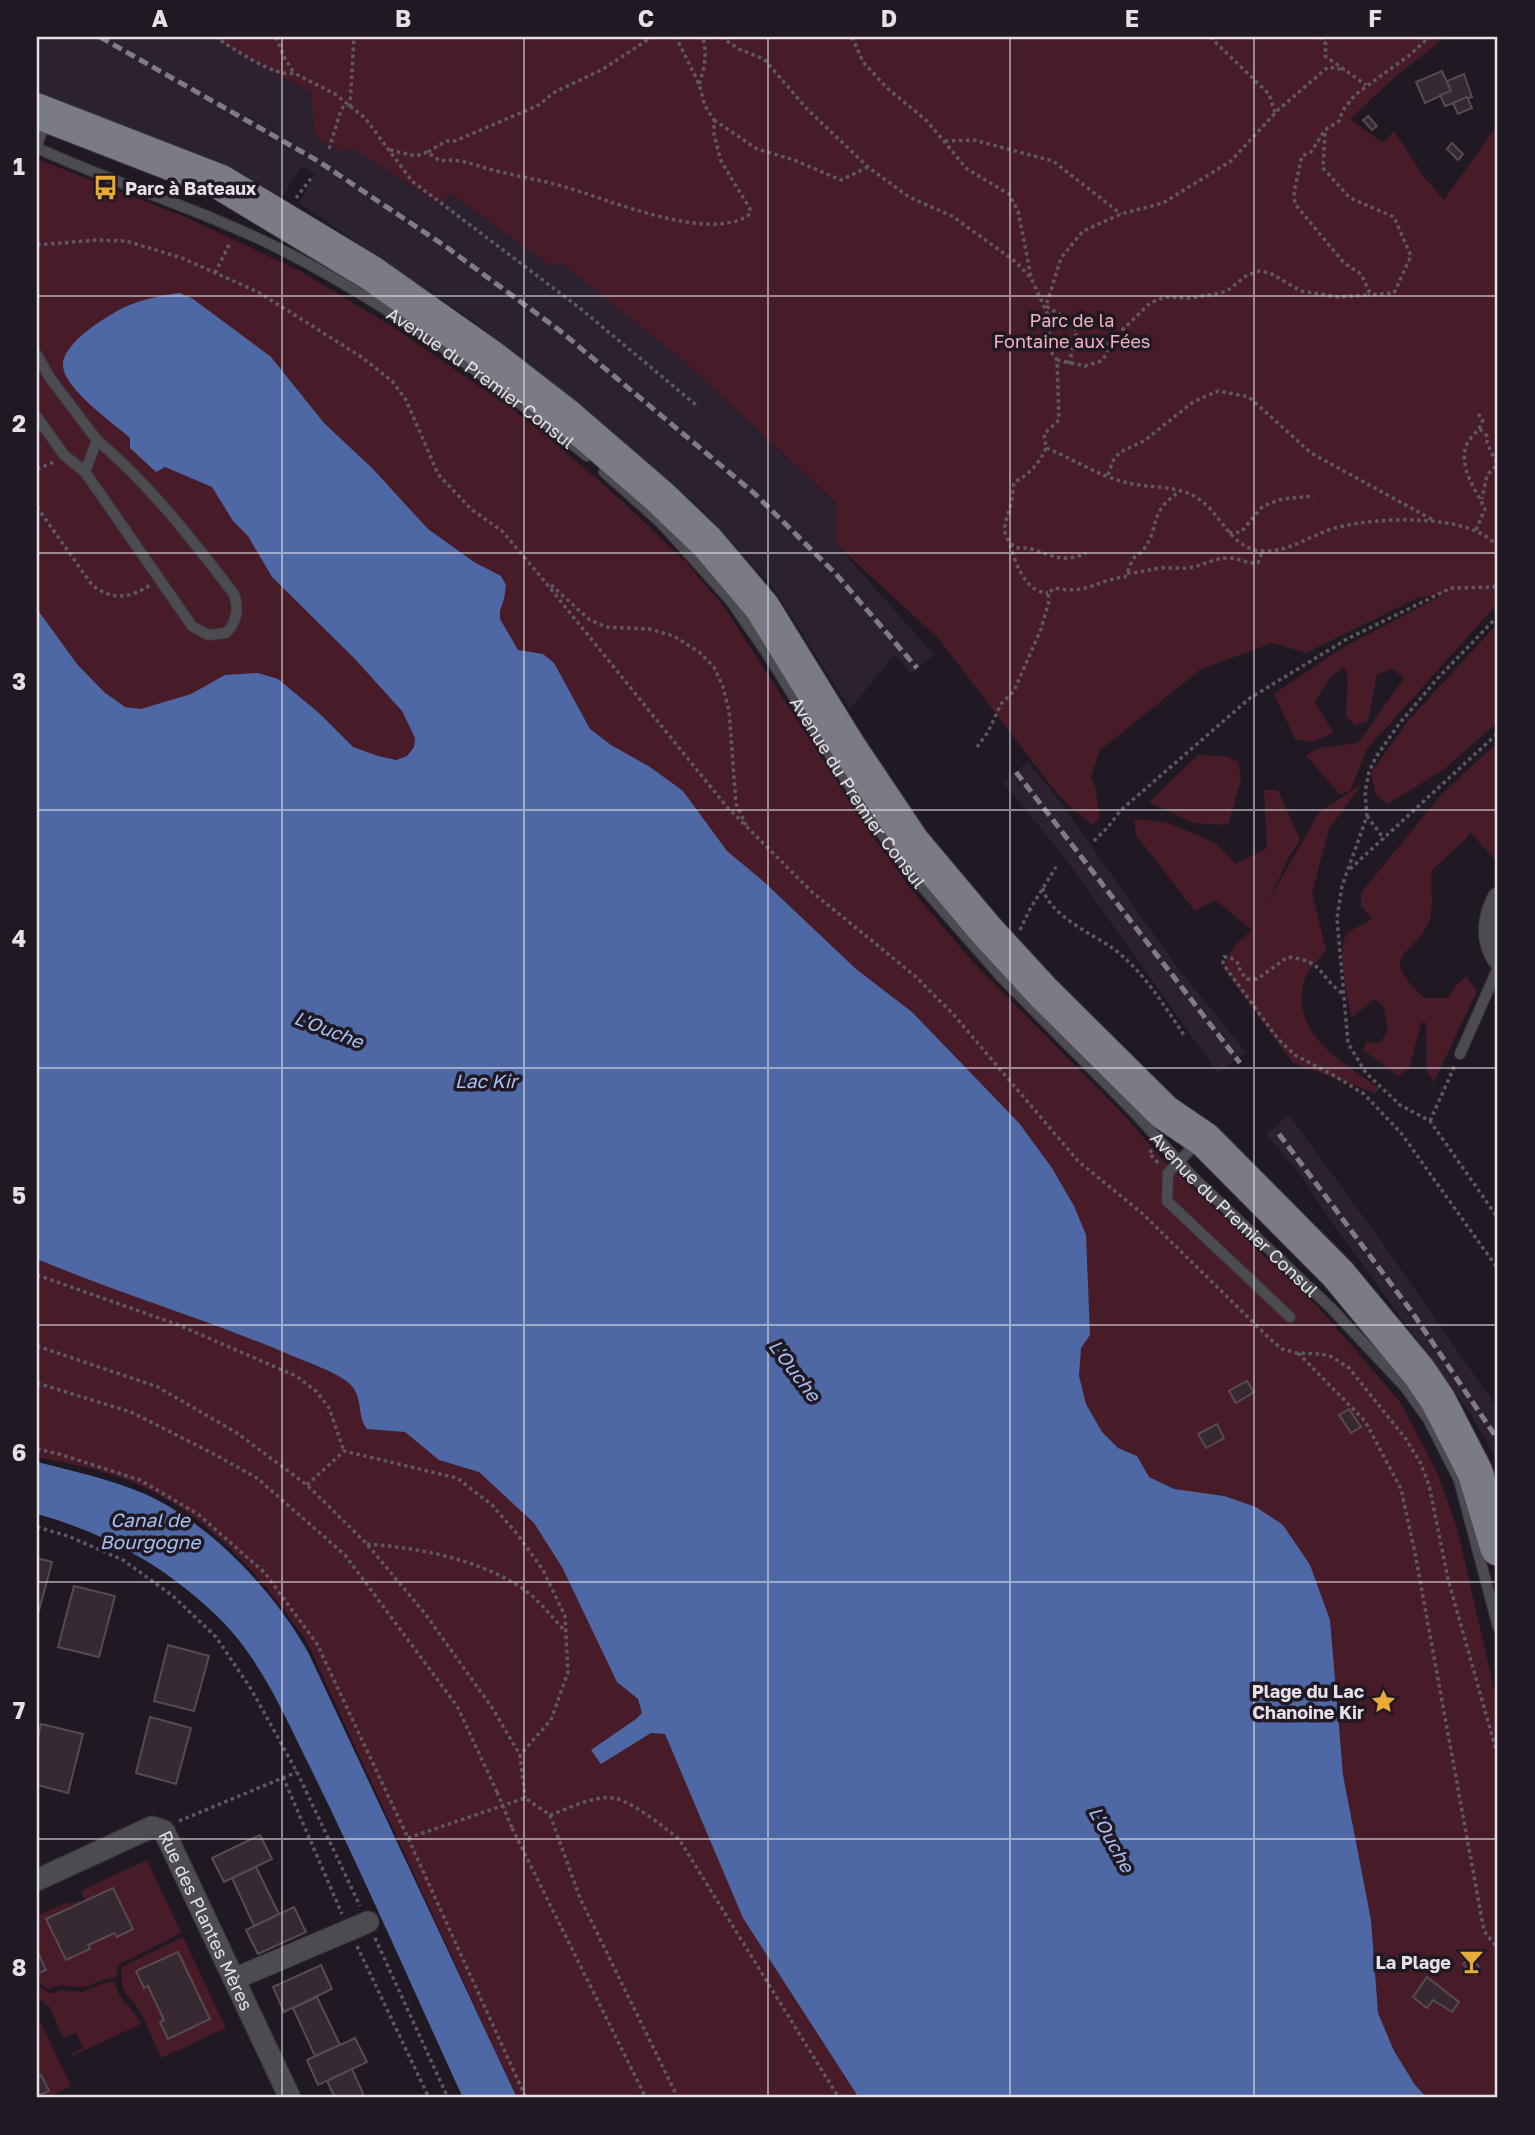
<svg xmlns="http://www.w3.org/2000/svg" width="1535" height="2135" font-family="'Golos Text',sans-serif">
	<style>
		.built { fill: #2c2131 }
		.green { fill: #481b28 }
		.water { fill: #4d68a4 }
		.building { fill: #362931; stroke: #584a53; stroke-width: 2 }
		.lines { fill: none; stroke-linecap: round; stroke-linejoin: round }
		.lane-casing { stroke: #3c3540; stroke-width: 12 }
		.street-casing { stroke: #3c3540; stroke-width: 23 }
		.primary-casing { stroke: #3c3540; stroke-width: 37 }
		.path { stroke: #5e5862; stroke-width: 3.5; stroke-dasharray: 3.5 3.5; stroke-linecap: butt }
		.lane { stroke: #4b4b51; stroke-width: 10 }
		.street { stroke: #4b4b51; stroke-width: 21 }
		.primary { stroke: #7b7a87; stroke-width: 35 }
		.rail { stroke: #817b84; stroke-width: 5; stroke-dasharray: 10 5; stroke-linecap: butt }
		.path-bridge { stroke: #5e5862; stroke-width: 3.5; stroke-dasharray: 3.5 3.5; stroke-linecap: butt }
		.grid { fill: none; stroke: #e6e1e9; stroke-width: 2; stroke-opacity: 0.55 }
		.labels { text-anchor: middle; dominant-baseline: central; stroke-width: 7; stroke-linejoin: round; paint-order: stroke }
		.poi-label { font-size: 18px; font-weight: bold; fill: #e6e1e9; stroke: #201924; text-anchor: end }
		.park-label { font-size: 18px; fill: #f5b3c1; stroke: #201924 }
		.street-label { font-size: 18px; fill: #e6e1e9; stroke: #201924 }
		.water-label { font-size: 19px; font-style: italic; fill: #a7c0f4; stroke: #201924 }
		.neatline { fill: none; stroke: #e6e1e9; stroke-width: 2.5 }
		.grid-label { font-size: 23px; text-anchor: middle; font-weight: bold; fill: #e6e1e9 }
	</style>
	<rect width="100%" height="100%" fill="#201924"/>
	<g class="built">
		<path d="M37,37H212L313,95L314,135L352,147L441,205L448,193L548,264L563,263L684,361L837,505V545L934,655L911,674L895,654L850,709L774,589L704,512L591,413L473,321L299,203L315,174L302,166L282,197L192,157L37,98Z"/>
		<path d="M1028,762L1055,795L1177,967L1246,1052L1218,1073L1065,858L1003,782Z"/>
		<path d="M1289,1115L1384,1245L1498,1409V1462L1470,1413L1323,1210L1300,1174L1266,1134Z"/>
	</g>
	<g class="green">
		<path d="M212,37H1446L1396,76L1350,119L1383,143L1394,131L1424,177L1444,200L1498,124V603L1367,749L1350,791L1340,794L1306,756L1318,748L1358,743L1404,678L1393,669L1377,674L1368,721L1356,725L1346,717L1348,677L1344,667L1329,679L1315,702L1333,732L1314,742L1295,739L1274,694L1339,650L1444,594L1417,598L1306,653L1273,643L1201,669L1099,751L1091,778L1095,787L1100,817L1093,825L1074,810L1055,791L938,638L837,545V504L684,361L563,264H548L449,193L442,205L352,148L341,152L314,135L312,94Z"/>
		<path d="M37,159L183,216L300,271L396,329L515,411L580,464L624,503L686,562L725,608L865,826L910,888L972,961L1122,1113L1162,1159L1320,1309L1400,1402L1437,1472L1457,1528L1498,1706V2098H517L307,1642C259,1572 195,1499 110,1474C86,1466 61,1462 37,1457Z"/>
		<path d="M1498,623V722L1444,769L1388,804L1376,795L1371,773L1408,721Z"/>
		<path d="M1498,742V863L1470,832L1466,839L1432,870C1430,885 1434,905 1430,919C1415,959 1374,950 1424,998H1448L1454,987L1466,976L1477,991L1434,1082L1427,1072L1426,1022L1421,1023L1409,1069L1398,1076L1363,1050L1366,1042L1380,1043L1388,1030L1383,1005L1374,999L1352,1018C1348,1002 1336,946 1347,934C1353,928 1364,924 1372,919L1361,906V893L1441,795Z"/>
		<path d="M1198,755L1226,756L1238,762L1241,780L1228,825L1194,823L1149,802Z"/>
		<path d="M1361,785L1329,829L1312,893L1326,950C1320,958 1310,967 1306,976C1286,1033 1341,1061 1379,1088L1375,1093L1293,1063L1223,967L1235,945L1252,930L1215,900L1195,911L1136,835L1134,819L1166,822L1215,843L1236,864L1267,848L1264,790H1278L1300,840L1289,857L1267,904L1319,812Z"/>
		<path d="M147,1860L181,1933L118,1965L116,1978C103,1977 96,1984 83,1987C68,1989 65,1982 48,1989L37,1981V1973L46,1970L37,1951V1916L64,1904L80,1901L81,1903L46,1919L66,1960L82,1953L80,1949L114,1933L117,1937L133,1930L113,1888L85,1901L81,1891Z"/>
		<path d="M183,1937L226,2028L161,2058C154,2042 148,2026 140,2012C127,1989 120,1999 122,1967Z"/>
		<path d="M107,1982H115C119,2003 132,2005 141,2024L72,2056L71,2054L83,2048L76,2033L63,2038L50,2007L37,1998V1985L51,1994L60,1990L82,1992Z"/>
		<path d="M37,2015L71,2086L48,2098H37Z"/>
	</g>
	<g class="water">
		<path d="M180,293L193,299L271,357L324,423L372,468L428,529L474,562L501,576L506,585L504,599L500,611V619L518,650L543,654L554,663L590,729L611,745L650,767L683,791L727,851L763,881L856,969L912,1012L1019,1123L1052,1168L1074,1206L1086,1235L1090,1335L1081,1348L1079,1376L1086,1404L1102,1432L1118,1448L1137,1456L1149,1477L1174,1489L1224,1496L1256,1507L1283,1525L1310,1565L1330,1620L1343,1775L1371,1920L1378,2013L1394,2051L1415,2085L1427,2098H859L743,1918L665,1734L651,1733L601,1764L591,1750L636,1719L642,1713L638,1699L617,1682L562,1567L534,1523L479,1472L439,1460L405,1432L367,1429C357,1416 363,1398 351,1385C338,1372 306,1362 288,1354C206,1319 120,1294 37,1259V609L77,664L104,692L125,707L141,709L191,694L225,675L258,673L278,679L319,713L353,747L378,756L396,760L407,756L414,747L415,738L402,711L355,659L272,577L248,536L233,521L212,487L165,467L156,472L130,448V438C112,422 66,390 63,367C60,344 108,315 127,306C144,299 163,295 180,293Z"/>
		<path d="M37,1462C73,1471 110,1479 145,1494C211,1524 273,1590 308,1652L517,2098H463C413,1989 365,1879 312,1771C286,1719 261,1659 219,1618C167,1567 106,1533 37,1514Z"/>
	</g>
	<g class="building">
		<path d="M1442,71L1451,91L1425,103L1416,82Z"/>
		<path d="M1464,74L1472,97L1445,106L1440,95L1451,91L1447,81Z"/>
		<path d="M1467,97L1472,108L1458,114L1453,103Z"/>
		<path d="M1368,116L1377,126L1372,130L1363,120Z"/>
		<path d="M1452,143L1463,154L1458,160L1447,149Z"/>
		<path d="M1247,1381L1254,1392L1236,1403L1229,1391Z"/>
		<path d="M1349,1409L1361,1427L1351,1433L1339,1415Z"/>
		<path d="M1217,1424L1224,1438L1206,1448L1198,1434Z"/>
		<path d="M37,1558L52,1562L37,1618Z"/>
		<path d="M74,1586L115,1596L99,1657L58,1647Z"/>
		<path d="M168,1645L209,1656L194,1711L154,1701Z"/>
		<path d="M150,1717L191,1728L176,1784L136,1773Z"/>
		<path d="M41,1724L83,1734L68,1793L37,1785V1743Z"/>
		<path d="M260,1835L272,1859L224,1882L212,1858Z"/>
		<path d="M256,1867L279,1914L254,1926L232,1878Z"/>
		<path d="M113,1888L133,1929L117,1937L114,1933L106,1937L88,1945L90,1949L66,1960L46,1919Z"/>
		<path d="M294,1907L306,1932L258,1954L246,1930Z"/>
		<path d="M37,1951L46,1970L37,1974Z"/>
		<path d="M178,1952L210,2019L168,2039L160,2022L164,2020L148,1986L144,1988L136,1971Z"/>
		<path d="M1471,1957L1480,1968L1476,1975L1472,1974L1463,1964Z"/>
		<path d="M321,1965L332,1989L284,2012L273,1987Z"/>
		<path d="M1427,1977L1459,2002L1452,2012L1433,2000L1427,2008L1413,1997Z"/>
		<path d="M317,1997L340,2045L315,2056L293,2008Z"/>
		<path d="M355,2038L367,2062L318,2085L307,2060Z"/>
		<path d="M352,2069L365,2098H335L327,2081Z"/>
		<path d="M41,2075L49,2091L37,2096V2076Z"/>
	</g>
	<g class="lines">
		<defs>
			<g id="lane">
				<path d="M37,145L43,129"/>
				<path id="s1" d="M37,148C116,184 200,209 278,248C389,304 491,379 587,456"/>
				<path d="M37,355L50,378L97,440L85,472"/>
				<path d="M37,417L64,455L85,472L192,626L208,635L226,633C237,622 239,608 234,594C191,538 152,487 97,440"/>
				<path id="s2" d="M604,472L661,523L730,600L766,652L869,817L925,890L1002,978L1132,1110L1193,1177L1330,1307L1405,1387L1428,1419L1459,1480L1498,1627"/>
				<path d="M1460,1054L1498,968"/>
				<path d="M1190,1150L1168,1173L1167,1201L1290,1317"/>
			</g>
			<g id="street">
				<path d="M1498,898C1488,919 1485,938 1498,959"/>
				<path id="s3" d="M37,1880L152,1827L164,1831L290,2098"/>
				<path d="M234,1979L368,1922"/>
			</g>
			<path id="primary" d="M37,111L220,182L371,273L490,357L565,415L660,497L707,542L762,607L847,745L912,842L986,930L1044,993L1164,1112L1205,1140L1338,1274L1419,1372L1438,1400L1475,1472L1498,1548"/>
		</defs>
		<use href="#lane" class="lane-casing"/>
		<use href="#street" class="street-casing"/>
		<use href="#primary" class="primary-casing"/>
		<g class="path">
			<path d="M215,37C233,48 275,78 294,73L335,94L365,118L412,181L581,309L696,405"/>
			<path d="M276,37L284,57L294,73"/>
			<path d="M721,37L739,49L764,59L808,110L868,167L909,197L952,216L1016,262L1031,278L1049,317V349L1057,360L1059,420L1044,434L1046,448C1072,458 1097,475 1124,482C1145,488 1172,485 1192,495C1222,509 1228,551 1265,551C1289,552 1313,534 1335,528C1374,517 1471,512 1498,547"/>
			<path d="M852,37L863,62L887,88L927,121L967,169L1009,194L1018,211L1031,277"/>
			<path d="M1210,37L1269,94L1275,113"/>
			<path d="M1319,37L1326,44L1325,56L1366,85"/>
			<path d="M699,84C705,67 707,55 703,37"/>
			<path d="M350,107L354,37"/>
			<path d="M714,120L757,149L794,160L841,180L868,167"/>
			<path d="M1325,133L1323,168L1350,198L1394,217L1411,256L1394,293L1368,295"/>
			<path d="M945,141L974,140L1053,161L1121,214"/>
			<path d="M329,149L341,110L344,106H348"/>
			<path d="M390,150L416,156L427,152L440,161C460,157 478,167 497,171C520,177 542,180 565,187C607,199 712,244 750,214V209L721,161L714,135V120L705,106L699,84L676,37"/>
			<path d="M428,152L446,141H455L539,105L553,93L603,69L652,37"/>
			<path d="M296,198L312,177"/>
			<path d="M37,245L97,240L126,241L182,258L258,292L360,356L392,381L406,400L438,474L471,509L502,531L541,577L727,807L812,892L915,976L953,1014L1078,1161L1143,1214L1269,1338L1282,1349L1297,1353L1321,1354L1332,1357L1349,1368L1406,1439L1420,1462L1429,1485L1448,1579L1498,1757"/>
			<path d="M215,273L230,243"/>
			<path d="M1057,360L1085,366L1101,361L1106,355L1108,344L1150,303L1165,297L1191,298L1215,294L1227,291L1247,275L1260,271L1270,273L1301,291L1338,297L1368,295L1369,291L1361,274L1344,263L1295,204L1294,192L1302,156L1311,152L1325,130L1339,121L1343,110L1356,94L1411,54L1429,37"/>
			<path d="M1069,364L1077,331L1059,314L1046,306L1061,258L1083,231L1121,214L1163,203L1231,161L1278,110L1328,67L1345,70"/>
			<path d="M1497,377L1498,376"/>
			<path d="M1480,429L1487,436V443L1496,462L1495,467L1487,475L1482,499"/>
			<path d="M1046,448C1038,465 1030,474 1014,482C1013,488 1013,494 1012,500C1008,519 996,533 1016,548C1042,545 1055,568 1086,553"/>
			<path d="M37,469L54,462"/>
			<path d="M1108,475L1113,461L1120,452L1144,441L1193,402L1218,391L1249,397L1311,453L1433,520"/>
			<path d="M37,507L92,585C112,600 129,599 150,585"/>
			<path d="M1476,530L1485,509C1476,490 1456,464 1468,442C1473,434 1481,429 1483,419L1478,414"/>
			<path d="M1229,533L1241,532L1263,506L1282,499L1314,496"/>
			<path d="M1010,545C1016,564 1025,592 1048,593"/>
			<path d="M1127,573C1138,573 1148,570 1160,568C1169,567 1179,569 1188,568C1203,566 1215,557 1231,558C1241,559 1247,564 1258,563L1262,552"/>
			<path d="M551,585L590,620L606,627L649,629L674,636L699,652L714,667L723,687L729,711L736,804L746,825"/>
			<path d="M1498,616L1437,679L1399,724L1376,757L1369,772L1365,792L1367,816L1342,886L1337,918L1348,1043L1366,1073L1400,1105L1430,1121L1498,1218"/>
			<path d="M977,747L988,732L1001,704L1014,691L1041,629L1049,601L1048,593L1055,588C1088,595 1096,580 1125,577C1128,571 1131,561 1135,557C1138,554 1142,553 1144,549C1161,525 1147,514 1179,492"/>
			<path d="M1367,816L1384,839"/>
			<path d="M1094,841L1108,827L1121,810L1250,698L1347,639L1451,588L1494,587L1498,584"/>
			<path d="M1350,869L1498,733"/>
			<path d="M1043,888C1048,914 1090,933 1111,947C1142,969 1163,1004 1184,1035"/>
			<path d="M1020,930L1030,909L1056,867"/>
			<path d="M1342,993C1318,976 1325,961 1288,957L1257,979H1247L1240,971L1239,964L1230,957H1224L1223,963L1228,971L1278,1039L1295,1055L1333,1075L1364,1094L1401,1133L1498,1269"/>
			<path d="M1430,1121L1455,1065"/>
			<path d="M1152,1150L1149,1153L1158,1163"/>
			<path d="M37,1275L176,1324L296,1376L316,1391L329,1408L344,1451"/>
			<path d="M37,1346L158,1387L237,1433L307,1485L367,1544L426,1615L493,1709L520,1755L525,1798"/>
			<path d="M1298,1353L1365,1421L1401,1489L1415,1553L1484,1931L1498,1949"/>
			<path d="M37,1383L131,1412L210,1452L257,1478L345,1555L457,1706L497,1792"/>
			<path d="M37,1449L59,1454L140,1480L198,1514L265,1573L317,1644L408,1838L526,2098"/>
			<path d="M307,1485L344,1451L457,1478L492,1505L518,1535L543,1570L565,1616L568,1672L551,1720L520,1755"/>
			<path d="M37,1527L68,1536L123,1560L173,1596L216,1637L251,1689L297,1772L360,1906"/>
			<path d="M367,1544C419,1548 473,1558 517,1585C535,1595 550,1615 564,1630"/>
			<path d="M283,1777L342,1914"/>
			<path d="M550,1815L580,1898L678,2098"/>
			<path d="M179,1821L297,1772"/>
			<path d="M512,1828L646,2098"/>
			<path d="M408,1838L525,1798L550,1815C568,1809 594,1795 614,1798C633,1802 664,1827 679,1839L839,2098"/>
			<path d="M375,1938L448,2098"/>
			<path d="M357,1946L429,2098"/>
		</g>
		<use href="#lane" class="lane"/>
		<use href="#street" class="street"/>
		<use href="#primary" class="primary"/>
		<g class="rail">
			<path d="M100,37L318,161L445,246L559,330L755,494L836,574L917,668"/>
			<path d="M1016,772L1240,1063"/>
			<path d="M1279,1134L1412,1312L1498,1440"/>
		</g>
		<path class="path-bridge" d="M497,1792L512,1828"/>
	</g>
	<path class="grid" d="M282,37V2098M524,37V2098M768,37V2098M1010,37V2098M1254,37V2098M37,296H1498M37,553H1498M37,810H1498M37,1068H1498M37,1325H1498M37,1582H1498M37,1839H1498"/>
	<defs>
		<symbol id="bus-bare" viewBox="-9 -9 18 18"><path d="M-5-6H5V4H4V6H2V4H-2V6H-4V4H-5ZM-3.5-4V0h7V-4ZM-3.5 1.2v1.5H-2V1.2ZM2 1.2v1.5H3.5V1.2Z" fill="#e8ab37" stroke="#201924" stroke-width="2.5" paint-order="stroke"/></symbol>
		<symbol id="sight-bare" viewBox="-9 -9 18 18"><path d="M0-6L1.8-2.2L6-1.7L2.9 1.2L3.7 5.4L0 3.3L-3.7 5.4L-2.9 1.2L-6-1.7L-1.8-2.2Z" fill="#e8ab37" stroke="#201924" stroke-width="2.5" paint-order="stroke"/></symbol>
		<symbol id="bar-bare" viewBox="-9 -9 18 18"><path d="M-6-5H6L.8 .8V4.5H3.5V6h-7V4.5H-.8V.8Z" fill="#e8ab37" stroke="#201924" stroke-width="2.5" paint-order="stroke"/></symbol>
	</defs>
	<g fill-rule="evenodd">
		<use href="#bus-bare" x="88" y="170" width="35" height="35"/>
		<use href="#sight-bare" x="1366" y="1684" width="35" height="35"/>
		<use href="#bar-bare" x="1454" y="1944" width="35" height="35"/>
	</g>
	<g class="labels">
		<g class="poi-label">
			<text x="125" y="188" text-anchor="start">Parc à Bateaux</text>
			<text x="1364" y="1691">Plage du Lac<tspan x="1364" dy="21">Chanoine Kir</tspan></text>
			<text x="1451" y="1962">La Plage</text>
		</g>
		<g class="park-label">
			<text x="1072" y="320">Parc de la<tspan x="1072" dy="21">Fontaine aux Fées</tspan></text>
		</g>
		<g class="street-label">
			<text stroke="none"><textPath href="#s1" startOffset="502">Avenue du Premier Consul</textPath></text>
			<text stroke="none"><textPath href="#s2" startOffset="411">Avenue du Premier Consul</textPath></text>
			<text stroke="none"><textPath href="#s2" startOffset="978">Avenue du Premier Consul</textPath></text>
			<text stroke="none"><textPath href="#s3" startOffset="238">Rue des Plantes Mères</textPath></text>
		</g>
		<g class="water-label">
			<text transform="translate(329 1029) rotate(21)">L'Ouche</text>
			<text x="486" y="1080">Lac Kir</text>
			<text transform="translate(795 1370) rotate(53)">L'Ouche</text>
			<text x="150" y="1519">Canal de<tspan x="150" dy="22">Bourgogne</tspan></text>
			<text transform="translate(1112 1839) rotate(61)">L'Ouche</text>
		</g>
	</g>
	<rect width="1535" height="2135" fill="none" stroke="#201924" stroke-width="77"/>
	<rect x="38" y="38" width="1458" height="2058" class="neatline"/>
	<g class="grid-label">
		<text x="160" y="27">A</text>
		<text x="403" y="27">B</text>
		<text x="646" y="27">C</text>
		<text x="889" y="27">D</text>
		<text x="1132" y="27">E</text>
		<text x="1375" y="27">F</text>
		<text x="19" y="175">1</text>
		<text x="19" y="432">2</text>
		<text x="19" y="690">3</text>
		<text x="19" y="947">4</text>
		<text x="19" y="1204">5</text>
		<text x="19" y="1461">6</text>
		<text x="19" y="1719">7</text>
		<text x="19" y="1976">8</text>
	</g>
</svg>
